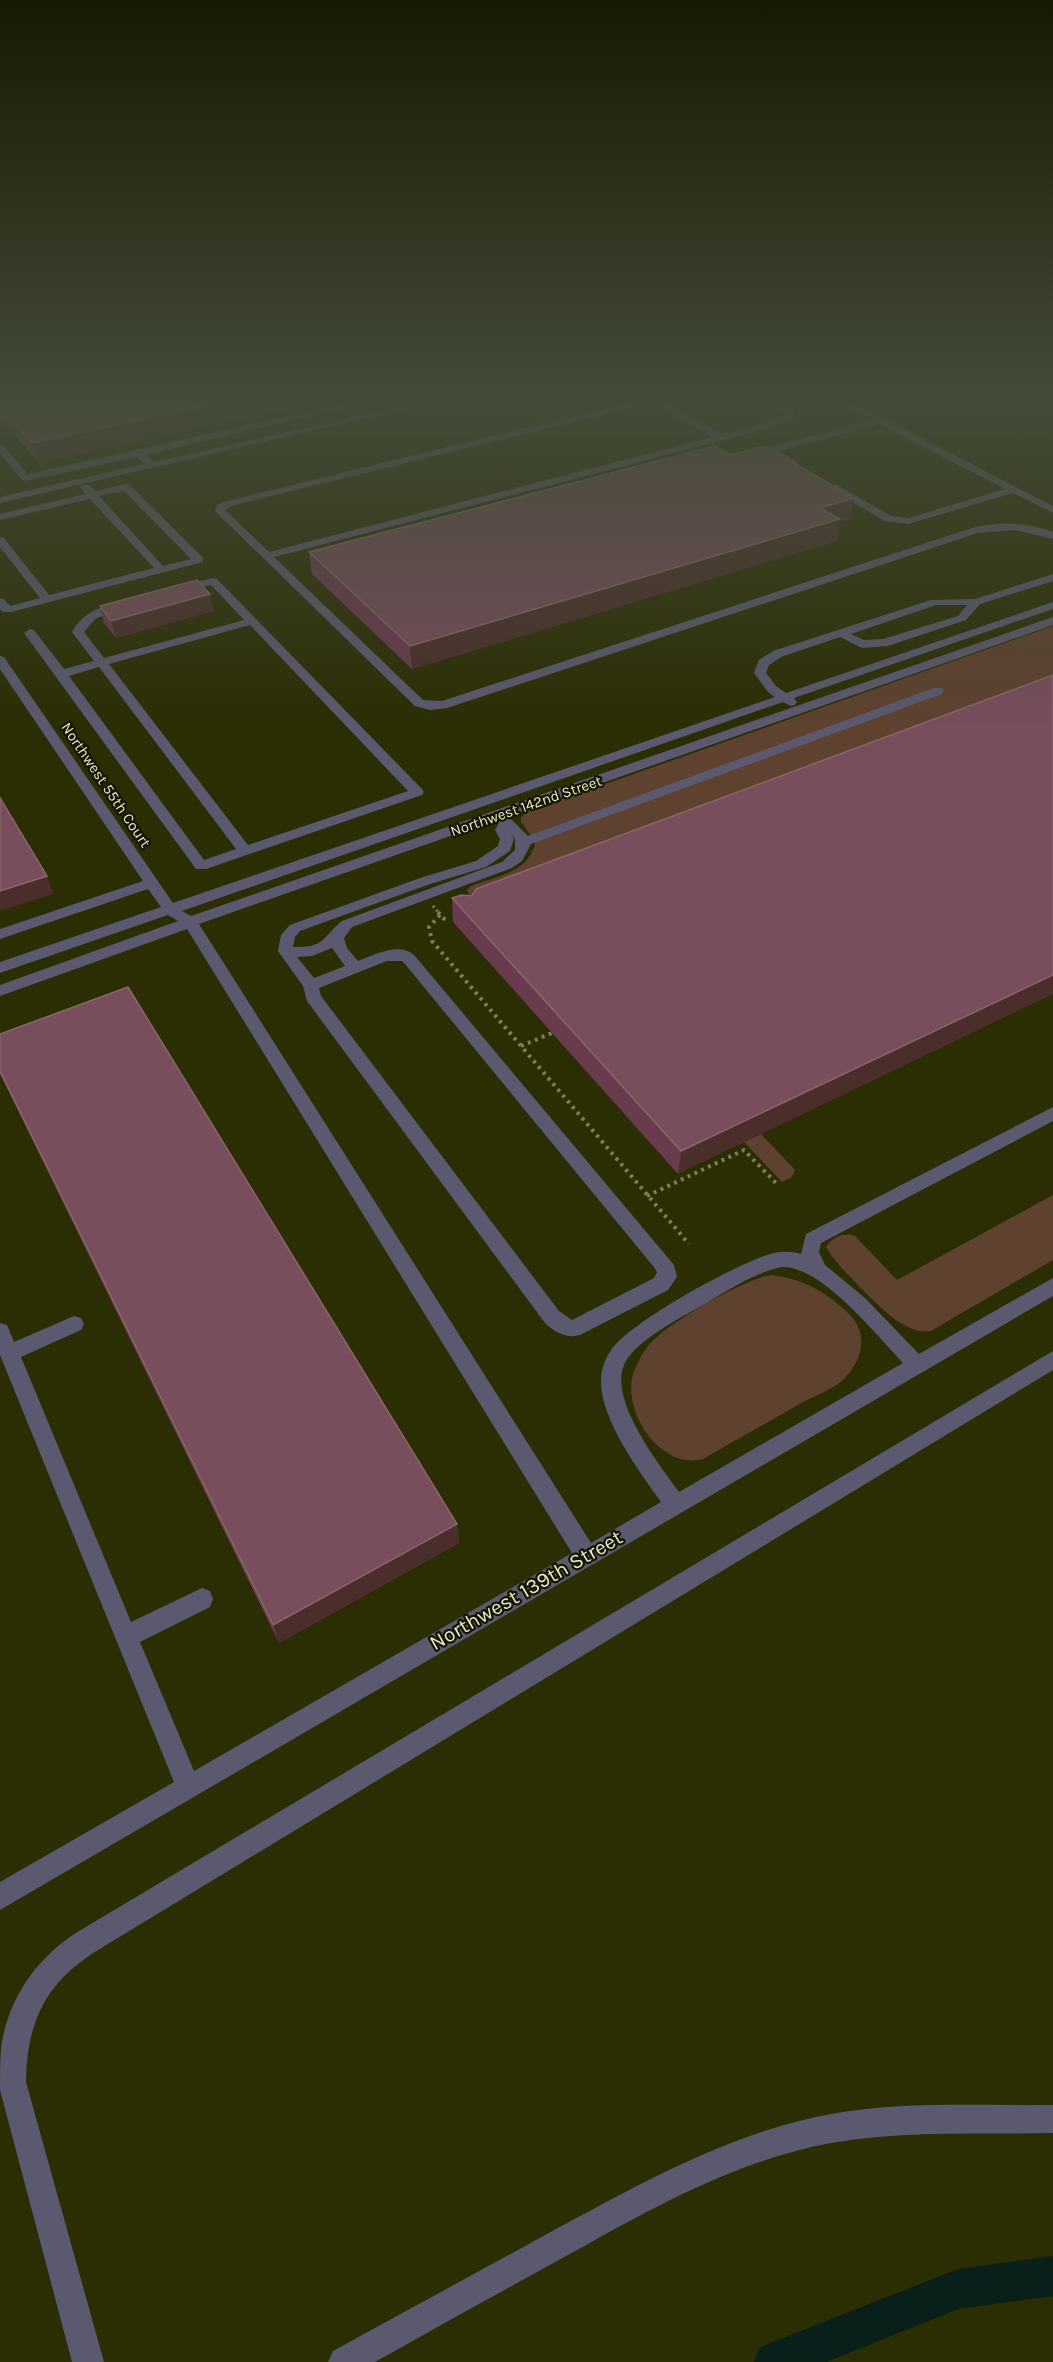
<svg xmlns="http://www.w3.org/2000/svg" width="1053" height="2362" font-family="Karla,sans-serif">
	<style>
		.green { fill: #5e412f }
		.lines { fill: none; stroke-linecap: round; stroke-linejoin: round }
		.canal { fill: #09201a; fill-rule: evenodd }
		.path-far1 { stroke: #7d7f57; stroke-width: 3; stroke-dasharray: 2 3; stroke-linecap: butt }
		.path { stroke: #7d7f57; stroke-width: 4; stroke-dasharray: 3 4.5; stroke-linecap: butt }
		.minor { fill: #5c586f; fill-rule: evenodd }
		.wall { fill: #6a3a4f }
		.shaded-wall { fill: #4b2d2b }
		.building { fill: #784d5c; stroke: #89666c; stroke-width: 1.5 }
		.labels { text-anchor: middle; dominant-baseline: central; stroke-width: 4.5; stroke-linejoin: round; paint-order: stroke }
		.far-street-label { font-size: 15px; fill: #e7eac5; stroke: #141400 }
		.near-street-label { font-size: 21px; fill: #e7eac5; stroke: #141400 }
	</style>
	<rect width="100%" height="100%" fill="#2b2d03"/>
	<g class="green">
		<path d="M1053,626V695L470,898L467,890L471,886C495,877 531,872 535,842L521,822V818L526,812Z"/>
		<path d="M761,1134L795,1170L792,1177L782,1182L744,1142Z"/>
		<path d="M1053,1195V1260L931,1331C919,1333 909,1328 899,1322C884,1313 833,1262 826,1247C833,1237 844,1232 855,1236L897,1280Z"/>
		<path d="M770,1275C801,1278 825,1291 847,1312C870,1333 863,1360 843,1380C833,1389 815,1396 803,1402C770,1421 736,1440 703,1459C661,1470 622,1413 633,1374C636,1365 642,1354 648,1346C667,1323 741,1281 770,1275Z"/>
	</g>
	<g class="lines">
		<path class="canal" d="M1053,2256V2296L958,2309L827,2362H754L760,2347L958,2269Z"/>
		<path class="path-far1" d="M433,906L439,913"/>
		<g class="path">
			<path d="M438,912L447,922"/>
			<path d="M440,915L429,927L432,941L689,1244"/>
			<path d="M521,1046L552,1033"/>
			<path d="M647,1196L744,1150L777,1184"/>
		</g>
		<g class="minor">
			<path d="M374,397H390L146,455L154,462L442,397H458L0,503V497L144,464L137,457L26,481L22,480L0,454V445L3,446L28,474Z"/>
			<path d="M489,397H533L513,402Z"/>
			<path d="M751,397H776L793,409L795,416L772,427L724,440L274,557L423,700L442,701L972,528C1000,521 1027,522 1053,532V539L1015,530L978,533L447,708L430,710L415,706L215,511L217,505L223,502L646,398L663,400L722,434L766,423L785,415V412L771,401L755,400ZM646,404L658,405L712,437L269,552L225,510L231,506Z"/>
			<path d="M829,397H841L1053,506V513L1013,493L908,524L884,521L828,487L837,485L891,516L908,518L1005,489L879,424L779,451L797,462V466H789L770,453L768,451L773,446L872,420Z"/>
			<path d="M126,484L130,485L203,558V562L11,612H3L0,609V598L4,599L10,606L40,598L0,547V537L4,538L49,595L154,568L90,499L0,520V514L85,494L80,487L81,485H89L95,491ZM124,491L191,559L163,566L99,496Z"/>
			<path d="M1053,574V581L980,604L966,620L888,646L862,648L840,637L781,657L769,665L766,673L776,686L786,693L1053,602V609L794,698L797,702L795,705L791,706L783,702L182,911L191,916L1053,617V625L508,816L528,836L934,688H942L944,691L942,694L531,844L522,861L512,868L352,927L344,938L347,948L358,961C374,955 400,941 415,956L674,1265L677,1277L668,1290L580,1335C567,1339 554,1332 545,1323L307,1001L303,986L278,951L281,935L290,925L420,878L476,861L498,846L500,839L495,830L499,823L496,820L199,924L591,1543L661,1502C639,1471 600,1419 601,1380C601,1370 605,1359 611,1350C630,1322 736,1264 770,1254C781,1251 791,1251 801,1254L806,1234L1053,1107V1121L821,1243L819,1252L825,1265L865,1298L919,1354L1053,1278V1296L0,1910V1882L174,1782L0,1355V1323L7,1325L14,1342L74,1316L81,1318L84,1324L81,1330L21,1357L131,1622L202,1588L210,1591L213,1599L210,1607L140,1642L194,1771L572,1553L187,929L0,996V985L178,921L168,915L0,973V962L161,907L148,889L0,939V929L143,881L0,669V656L4,657L173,903L775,697L768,692L754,673L759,660L773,651L931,600L975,599ZM936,605H967L958,616L883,639L864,640L851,634ZM511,833L515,839V850L502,862L342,921C322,937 326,948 293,947L295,937L300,931L430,884L486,867L510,851L514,839ZM332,948L345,966L314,978L297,957L312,956ZM387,961H402L405,964L653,1266L657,1272L654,1278L572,1320L559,1311L321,996L319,988ZM782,1267C822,1266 876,1335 903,1363L679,1492C659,1464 609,1401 624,1365C633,1343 676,1320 696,1309C723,1294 751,1273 782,1267Z"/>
			<path d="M213,578L217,579L422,789L424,792L422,795L206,869H196L24,633L30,629L34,630L64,669L94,661L72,632C84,611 102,606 124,601L130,604L95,619L84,632L104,658L244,620L211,585L177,593L171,590L173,588ZM250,625L408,791L248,845L109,664ZM99,667L236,849L204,860L69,676Z"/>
			<path d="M1053,1351V1370L98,1950C46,1982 27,2021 26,2082L104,2362H72L0,2090C0,2076 0,2061 1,2048C8,1998 37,1957 79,1931Z"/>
			<path d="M1053,2105V2133C979,2135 904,2130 831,2143C739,2160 658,2205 577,2250C510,2287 442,2324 375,2362H328L333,2351C407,2310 482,2270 556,2229C643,2182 732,2132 831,2114C904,2101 979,2106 1053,2105Z"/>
		</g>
	</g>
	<g class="wall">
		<path d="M339,397L39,463L0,419V398Z"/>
		<path d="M730,455L854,498L850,519L839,522L836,541L412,669L312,574L309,552Z"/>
		<path d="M210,594L213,611L116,638L104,623L100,606Z"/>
		<path d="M1053,675L678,1174L453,922L452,898L472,896Z"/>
		<path d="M0,1034L457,1524L459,1543L279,1643L0,1074Z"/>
	</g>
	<g class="shaded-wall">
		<path d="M246,397H339L39,463L33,443Z"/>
		<path d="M854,498L850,519L839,522L836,541L412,669L410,646L820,508Z"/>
		<path d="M210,594L213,611L116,638L111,621Z"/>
		<path d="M47,876L53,894L0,911V891Z"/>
		<path d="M1053,975V994L678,1174L681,1151Z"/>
		<path d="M457,1524L459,1543L279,1643L273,1625Z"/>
	</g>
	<g class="building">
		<path d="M7,397H246L33,443L0,406V398Z"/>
		<path d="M714,446L730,455L765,446L854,498L820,508L840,519L410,646L309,552Z"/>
		<path d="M197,580L210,594L111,621L100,606Z"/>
		<path d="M1053,675V975L681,1151L452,898L461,895L472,896L476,889Z"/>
		<path d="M0,798L47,876L0,891Z"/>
		<path d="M128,987L457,1524L273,1625L0,1071V1034Z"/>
	</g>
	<linearGradient id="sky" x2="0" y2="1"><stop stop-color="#181902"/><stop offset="0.55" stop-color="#444c39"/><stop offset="1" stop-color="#444c39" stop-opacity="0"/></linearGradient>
	<rect width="1053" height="727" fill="url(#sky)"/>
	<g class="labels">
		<g class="far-street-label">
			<text transform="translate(106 785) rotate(56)">Northwest 55th Court</text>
			<text transform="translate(526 806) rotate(-19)">Northwest 142nd Street</text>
		</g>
		<g class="near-street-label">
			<text transform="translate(526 1590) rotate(-30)">Northwest 139th Street</text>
		</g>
	</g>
</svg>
